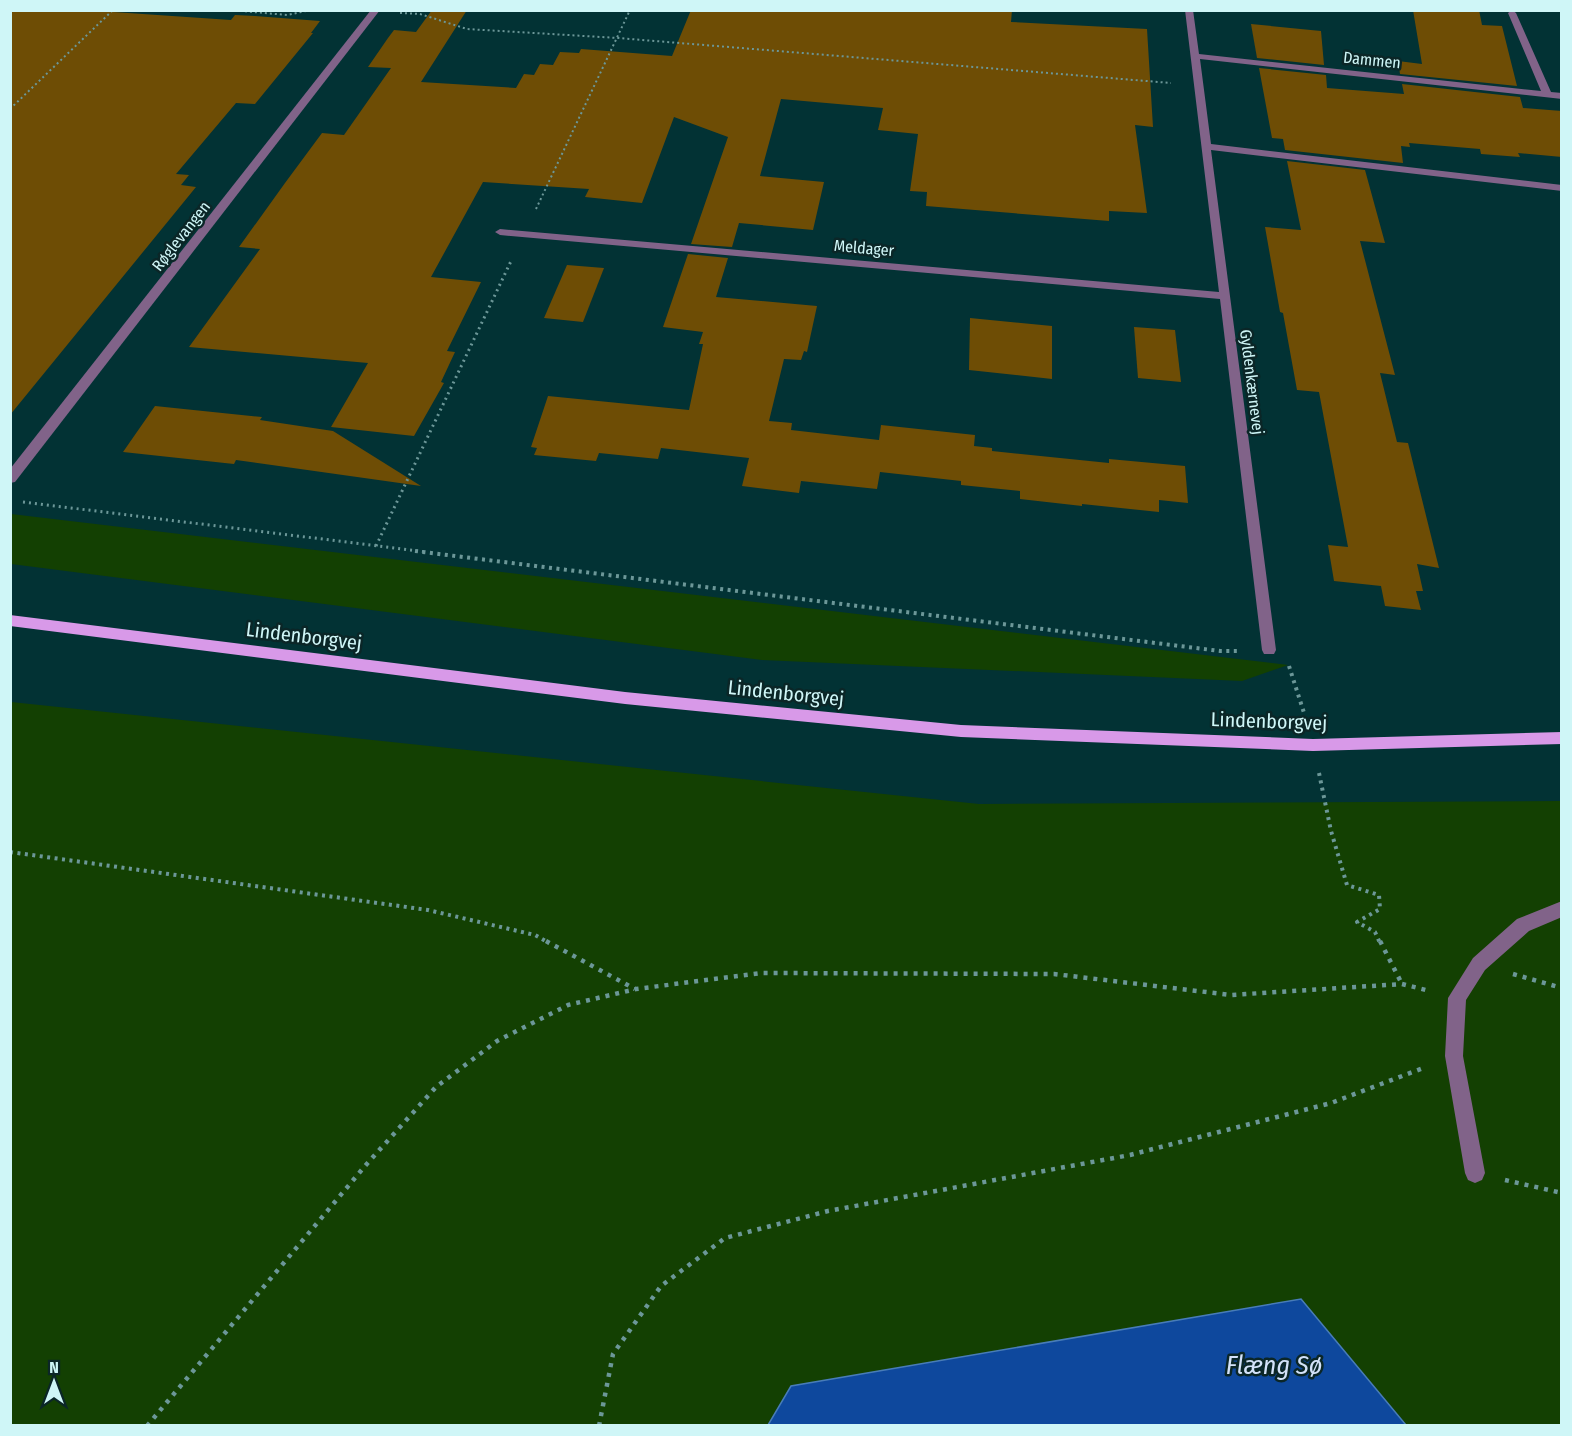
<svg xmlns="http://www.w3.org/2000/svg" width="1572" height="1436" font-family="'Fira Sans Condensed',sans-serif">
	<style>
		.green { fill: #134002 }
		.water { fill: #0e489d; stroke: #487cb8; stroke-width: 1.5 }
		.building { fill: #6e4d05 }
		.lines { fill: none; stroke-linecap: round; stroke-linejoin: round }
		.path-far3 { stroke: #6c9798; stroke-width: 2; stroke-dasharray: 2 3; stroke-linecap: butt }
		.path-far2 { stroke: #6c9798; stroke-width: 3; stroke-dasharray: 2 4; stroke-linecap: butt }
		.path-far1 { stroke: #6c9798; stroke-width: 4; stroke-dasharray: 3 4.5; stroke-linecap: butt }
		.path { stroke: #6c9798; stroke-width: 4.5; stroke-dasharray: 4 6; stroke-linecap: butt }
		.minor { fill: #816389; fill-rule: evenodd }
		.major { fill: #d899e8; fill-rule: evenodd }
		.labels { text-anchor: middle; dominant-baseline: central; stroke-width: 5; stroke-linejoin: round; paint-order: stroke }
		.far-street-label { font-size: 16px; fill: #cff6f7; stroke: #0b2627 }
		.street-label { font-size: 20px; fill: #cff6f7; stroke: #0b2627 }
		.near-water-label { font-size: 26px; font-style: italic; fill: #d3e2f9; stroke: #0b2627 }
	</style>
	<rect width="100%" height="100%" fill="#023234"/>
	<g class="green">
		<path d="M11,514L1288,665L1242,681L762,660L11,564Z"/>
		<path d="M11,702L979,804L1561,801V1425L11,1426Z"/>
	</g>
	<path class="water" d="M1301,1299L1406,1425H768L791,1386Z"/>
	<g class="building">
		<path d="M10,10H84L231,20L235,15L255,16L320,21L311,33H313L255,104L236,103L176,174L189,175L181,185L196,187L10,415Z"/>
		<path d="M432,10H467L421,82L516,88L524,74L534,75L540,64L553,65L560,52L579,53L581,49L672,56L691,10H1012L1011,22L1147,29L1153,127L1135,125L1147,213L1109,211V221L926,206L927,192L910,191L918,134L878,130L883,108L781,99L760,176L824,182L813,230L739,223L732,247L691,244L728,137L674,117L642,203L585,197L589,189L483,182L431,277L481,282L447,351L455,352L441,382L444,383L414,436L331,427L368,363L189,347L260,249L239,247L285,183L322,133L344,135L391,68L368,67L388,38L394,30L416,32Z"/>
		<path d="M1413,10H1479L1482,25L1502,26L1517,86L1400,74L1398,61L1422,64Z"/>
		<path d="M1251,24L1321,31L1324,65L1257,58Z"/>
		<path d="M1259,68L1326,75L1327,88L1404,94L1402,84L1520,97L1523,108L1562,111V157L1518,153L1520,157L1481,154L1480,149L1409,143L1410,147L1401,146L1403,163L1285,150L1283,139L1272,138Z"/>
		<path d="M1287,161L1365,170L1385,243L1360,241L1395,375L1380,373L1397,442L1408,443L1439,568L1417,564L1423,591H1416L1421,610L1385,606L1381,586L1334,581L1328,545L1348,547L1319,392L1297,390L1283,313L1280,312L1265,227L1301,230Z"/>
		<path d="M688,254L728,258L716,297L817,306L807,352L804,351L801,360L784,359L769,421L792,423L791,430L879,440L881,425L975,435L974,446L992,448V451L1109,463V459L1185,466L1188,503L1159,500V512L1082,504V506L1020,499V491L961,485V481L880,472L877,489L801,481L799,493L742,486L749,458L661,448L658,459L599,453L596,461L534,455L537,448L531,447L548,396L689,410L703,344H699L703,332L663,327Z"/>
		<path d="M567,265L604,268L583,322L544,318Z"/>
		<path d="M970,318L1052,326V379L969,370Z"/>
		<path d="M1134,327L1175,330L1181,382L1138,378Z"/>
		<path d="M155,406L262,417L260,420L333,431L421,486L236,460L234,464L123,452Z"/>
	</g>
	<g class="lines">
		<g class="path-far3">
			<path d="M230,10L287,15L311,10"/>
			<path d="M400,13L420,14L467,29L618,38L1171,83"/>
			<path d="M10,109L113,10"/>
			<path d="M536,209L630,10"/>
		</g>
		<g class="path-far2">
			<path d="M23,502L427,552"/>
			<path d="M376,546L512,259"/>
		</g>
		<g class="path-far1">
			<path d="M415,551L1220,651H1239"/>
			<path d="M1289,666L1305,716"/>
			<path d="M1319,773L1331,831L1347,885L1379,895L1380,909L1357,922L1375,932L1380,943"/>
			<path d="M10,852L428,910L535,935L549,943"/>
		</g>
		<g class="path">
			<path d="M546,941L635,989"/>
			<path d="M1380,941L1402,984"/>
			<path d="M1513,974L1562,988"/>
			<path d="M1505,1180L1562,1193"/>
			<path d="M147,1426L365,1166L436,1087L497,1041L568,1005L636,989L761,973L1054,974L1231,995L1402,984L1430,991"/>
			<path d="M599,1426L613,1354L661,1286L725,1238L828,1211L1130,1155L1331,1103L1426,1067"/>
		</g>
		<g class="minor">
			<path d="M371,10H380L15,482L10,483V469Z"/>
			<path d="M1185,10H1193L1199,54L1541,91L1508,13L1512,10L1516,13L1551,92L1562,93V99L1200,59L1211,144L1562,185V191L1211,150L1276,650L1274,654H1264L1262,650L1220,299L500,235L495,232L500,229L1219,292Z"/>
			<path d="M1562,901V917L1529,931L1485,970L1466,1000L1463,1056L1485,1173L1482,1180L1475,1183L1468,1180L1465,1173L1445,1056L1448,998L1473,958L1517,919Z"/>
		</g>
		<path class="major" d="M10,615L625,692L961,725L1313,739L1562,732V744L1313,751L961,737L625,704L10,626Z"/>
	</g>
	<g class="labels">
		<g class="far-street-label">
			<text transform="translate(1372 60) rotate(6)">Dammen</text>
			<text transform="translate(181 236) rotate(-52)">Røglevangen</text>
			<text transform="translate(864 248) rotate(5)">Meldager</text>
			<text transform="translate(1252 382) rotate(83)">Gyldenkærnevej</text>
		</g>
		<g class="street-label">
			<text transform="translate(304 636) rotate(7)">Lindenborgvej</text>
			<text transform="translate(786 693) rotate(6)">Lindenborgvej</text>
			<text transform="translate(1269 721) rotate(2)">Lindenborgvej</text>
		</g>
		<g class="near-water-label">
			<text x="1274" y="1365">Flæng Sø</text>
		</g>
	</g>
	<rect width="1572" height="1436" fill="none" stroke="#cff6f7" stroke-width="24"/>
	<g transform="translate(54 1382)" stroke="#0b2627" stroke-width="4.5" paint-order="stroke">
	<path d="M0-4.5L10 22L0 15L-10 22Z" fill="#cff6f7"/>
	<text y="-9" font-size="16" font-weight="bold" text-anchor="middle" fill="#cff6f7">N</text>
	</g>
</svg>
